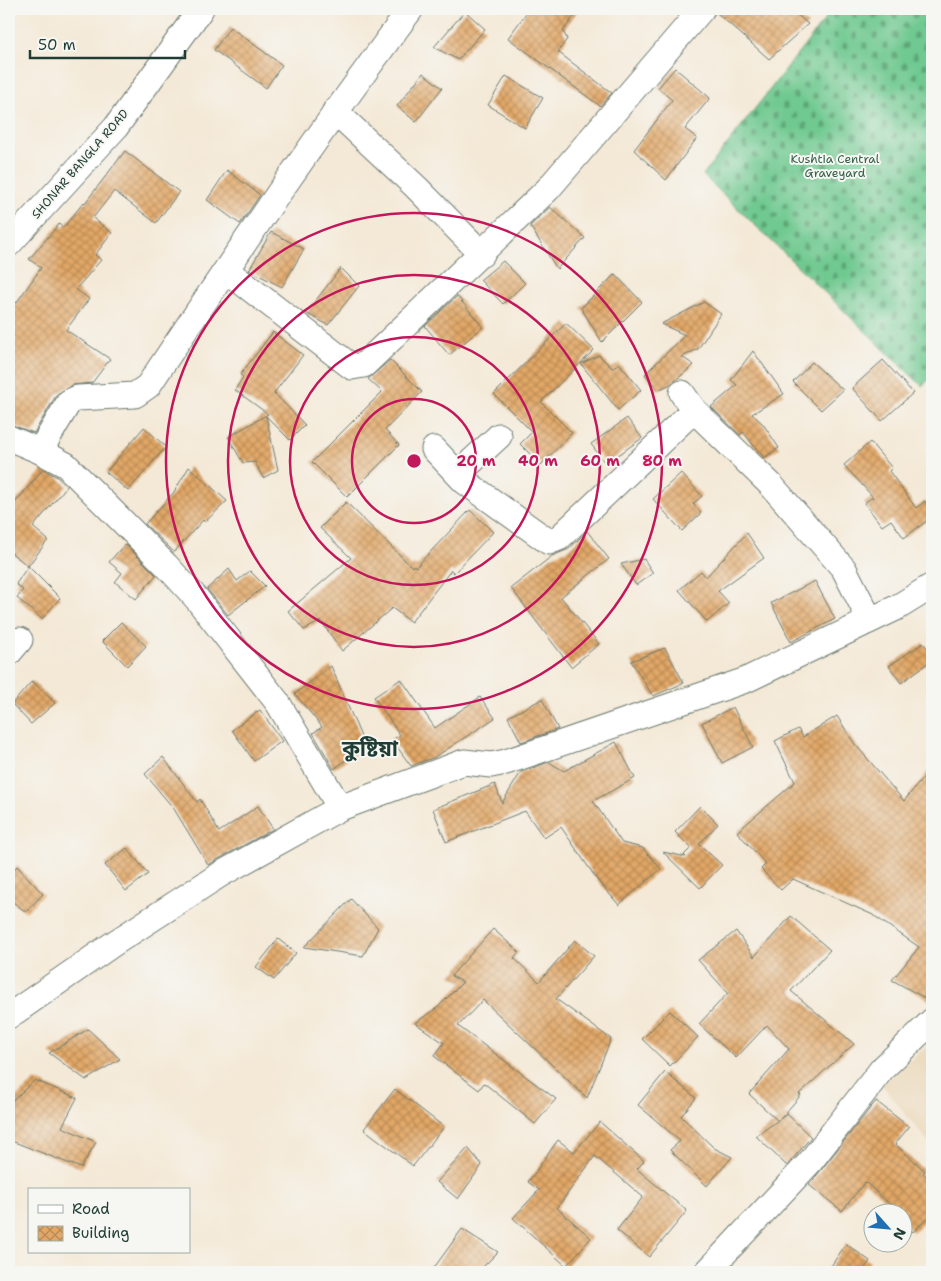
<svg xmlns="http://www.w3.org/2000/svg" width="941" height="1281" font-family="'Shantell Sans','Noto Sans Bengali',sans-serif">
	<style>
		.built { fill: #ebd8ba }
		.cemetery { fill: url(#cemetery-stones); stroke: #488362 }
		.building { fill: url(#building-cross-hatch) }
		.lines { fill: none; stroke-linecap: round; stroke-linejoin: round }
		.street-casing { stroke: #6a796d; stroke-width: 27 }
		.street { stroke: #fff; stroke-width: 25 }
		.ring { fill: none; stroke: #c2185b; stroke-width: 2.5 }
		.labels { text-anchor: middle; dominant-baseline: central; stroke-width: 4; stroke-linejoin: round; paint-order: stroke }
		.park-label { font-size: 12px; fill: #33604b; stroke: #f6f6f2 }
		.street-label { font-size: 12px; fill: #1f3d34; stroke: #f6f6f2 }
		.town-label { font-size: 22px; font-weight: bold; fill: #1f3d34; stroke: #f6f6f2 }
		.centre { fill: #c2185b; stroke: #f6f6f2; stroke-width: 2.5 }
		.ring-label { font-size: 15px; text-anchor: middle; font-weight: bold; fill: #c2185b; stroke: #f6f6f2; stroke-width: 4; stroke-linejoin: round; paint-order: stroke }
	</style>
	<defs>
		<pattern id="cemetery-stones" width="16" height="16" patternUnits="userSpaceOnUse" patternTransform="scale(1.25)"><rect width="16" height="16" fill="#70c990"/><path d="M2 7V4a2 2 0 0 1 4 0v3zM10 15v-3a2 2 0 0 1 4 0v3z" fill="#5ba476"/></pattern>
		<pattern id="building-cross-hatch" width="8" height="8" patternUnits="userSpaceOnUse" patternTransform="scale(1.25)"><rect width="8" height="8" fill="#e2a766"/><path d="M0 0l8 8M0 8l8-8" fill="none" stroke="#b78955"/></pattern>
	</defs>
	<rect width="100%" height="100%" fill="#f6f6f2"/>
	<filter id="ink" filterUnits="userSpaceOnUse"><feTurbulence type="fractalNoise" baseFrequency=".02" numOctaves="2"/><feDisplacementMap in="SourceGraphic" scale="10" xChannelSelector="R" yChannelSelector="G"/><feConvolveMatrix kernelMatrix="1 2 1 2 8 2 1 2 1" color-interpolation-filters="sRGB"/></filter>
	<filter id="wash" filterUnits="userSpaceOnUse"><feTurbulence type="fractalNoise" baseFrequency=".0096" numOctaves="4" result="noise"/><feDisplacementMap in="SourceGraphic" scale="20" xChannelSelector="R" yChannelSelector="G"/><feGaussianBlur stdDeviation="1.12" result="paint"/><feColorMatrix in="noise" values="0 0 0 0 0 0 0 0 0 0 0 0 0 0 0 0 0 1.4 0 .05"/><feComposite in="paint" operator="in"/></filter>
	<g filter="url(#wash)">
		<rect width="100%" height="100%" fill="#f4e9d7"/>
		<path class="built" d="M932,1042V1146L882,1085Z"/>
		<path class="cemetery" d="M833,9H932V377L922,386L703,175Z"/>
		<g id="blocks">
			<g class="building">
				<path d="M529,9H579L563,31L567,39L558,52L612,93L600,106L508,38Z"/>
				<path d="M716,9H790L808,24L769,59L716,12Z"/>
				<path d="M465,11L485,29L458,60L434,47Z"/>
				<path d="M230,27L282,65L266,88L214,50Z"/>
				<path d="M675,68L710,98L685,129L697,138L666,180L634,150L672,100L658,88Z"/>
				<path d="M423,73L442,88L416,122L397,106Z"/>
				<path d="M506,76L543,98L525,128L488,105Z"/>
				<path d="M125,151L179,192L156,223L114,191L93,218L112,233L95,255L101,260L76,289L89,299L66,330L110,359L92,383L72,385L57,394L34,433L9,424V313L41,268L29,259L59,224L63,228L84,202L85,203Z"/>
				<path d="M227,170L260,195L240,224L207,200Z"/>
				<path d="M550,207L585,238L557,269L530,226Z"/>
				<path d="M271,232L304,249L282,287L249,270Z"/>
				<path d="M503,261L525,283L503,304L480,280Z"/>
				<path d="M341,268L359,286L328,325L306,313Z"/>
				<path d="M615,274L642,302L602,342L581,308Z"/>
				<path d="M457,296L483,327L449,355L425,326Z"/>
				<path d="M704,302L721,314L698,349L682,357L694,365L671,384L658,390L645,374L685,335L661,324Z"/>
				<path d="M566,323L594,350L541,402L572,433L541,465L520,444L532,432L494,394Z"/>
				<path d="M273,332L303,355L274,393L305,425L290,440L266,416L278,470L263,478L255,462L243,463L228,437L268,414L235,390L243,377L240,375Z"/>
				<path d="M753,351L784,394L752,414L763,424L779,448L764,458L743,432L740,435L711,407L737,385L731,380Z"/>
				<path d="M599,355L612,368L619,363L641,390L618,410L581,364Z"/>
				<path d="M390,360L422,392L385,430L399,445L347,497L312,462L382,392L368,379Z"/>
				<path d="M883,360L913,393L882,421L852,388Z"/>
				<path d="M812,362L843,390L821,410L793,382Z"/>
				<path d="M627,418L642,438L606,464L591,444Z"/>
				<path d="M144,427L166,447L128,491L106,472Z"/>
				<path d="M870,442L892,468L889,471L916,508L925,501L932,512V517L904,538L891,520L882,526L864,503L873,497L844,465Z"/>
				<path d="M189,467L227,501L205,522L203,520L174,552L145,524L174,492Z"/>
				<path d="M43,469L57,477L67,486L33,527L48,540L28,566L9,551V510Z"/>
				<path d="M681,473L702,496L693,504L701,513L682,531L653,499Z"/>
				<path d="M346,502L412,567L414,565L416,567L470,510L493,532L454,573L451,570L411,622L392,608L342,651L321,621L304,630L288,611L351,558L320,528Z"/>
				<path d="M587,531L609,559L561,597L599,644L571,667L511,588L552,556L569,549Z"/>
				<path d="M747,533L764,558L718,591L729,603L707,622L679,590L701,571L706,577Z"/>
				<path d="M126,545L156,575L136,599L115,582L122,573L109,562L122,547Z"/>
				<path d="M644,559L653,573L636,585L621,564Z"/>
				<path d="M28,566L60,598L42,619L17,598L23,590L16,584Z"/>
				<path d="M229,569L237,581L250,571L265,586L228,615L207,589Z"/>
				<path d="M815,581L835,619L791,642L771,603Z"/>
				<path d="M121,622L146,646L127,666L102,641Z"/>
				<path d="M923,643L932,653V660L901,683L889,666Z"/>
				<path d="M665,648L684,683L653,696L631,661Z"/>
				<path d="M331,666L365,746L334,769L313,733L322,727L295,694Z"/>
				<path d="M401,679L435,728L480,697L495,718L435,757L411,766L392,740L400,735L374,697Z"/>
				<path d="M32,681L55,703L31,724L12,704Z"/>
				<path d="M542,699L558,729L521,742L508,717Z"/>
				<path d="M733,707L753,747L722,763L702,723Z"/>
				<path d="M260,710L282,741L254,761L232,730Z"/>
				<path d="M837,716L854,743L904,801L932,767V1002L892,980L919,947L873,915L793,879L781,890L761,869L766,864L737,832L795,782L775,741L798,729L803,737Z"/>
				<path d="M616,742L635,778L593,801L622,843L643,848L661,869L619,905L598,881L561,827L544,838L525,811L446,842L433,809L495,784L502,803L521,772L549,762L564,771Z"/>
				<path d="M163,757L197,802L200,799L219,832L258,806L273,829L208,865L174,809L145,774Z"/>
				<path d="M700,806L718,824L699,844L722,865L700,888L663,852L686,857L684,855L691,848L675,832Z"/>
				<path d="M127,848L148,874L126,891L105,865Z"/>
				<path d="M17,866L43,894L26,912L9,899V876Z"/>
				<path d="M351,899L378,928L363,956L304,947Z"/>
				<path d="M791,916L830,950L791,991L854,1044L799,1094L801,1095L778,1121L749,1094L789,1049L767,1025L736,1058L699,1024L728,993L698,960L736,931L754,957Z"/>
				<path d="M493,929L519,952L514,958L539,982L575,940L594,956L556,999L611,1039L587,1098L483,1000L458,1026L556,1099L535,1124L484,1083L479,1090L434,1056L444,1043L415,1023L438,1007L463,982L451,976Z"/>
				<path d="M278,939L296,953L274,980L256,967Z"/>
				<path d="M670,1011L698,1037L670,1066L642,1039Z"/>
				<path d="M88,1029L120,1059L86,1080L49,1053Z"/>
				<path d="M665,1072L696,1098L681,1116L714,1148L732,1157L707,1186L670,1150L680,1141L638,1105Z"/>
				<path d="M35,1080L77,1098L62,1127L96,1142L81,1168L9,1140V1104Z"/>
				<path d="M395,1089L444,1127L413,1166L364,1129Z"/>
				<path d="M876,1101L909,1127L895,1144L925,1171L923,1173L932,1182V1214L913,1232L904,1223V1214H895L897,1211L865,1182L842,1211L809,1185Z"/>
				<path d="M787,1114L811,1137L787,1166L756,1136Z"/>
				<path d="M600,1122L644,1161L637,1169L687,1211L649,1257L617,1230L643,1197L595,1156L557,1208L591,1238L566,1266L513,1218L539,1190L528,1182L558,1140L574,1152Z"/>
				<path d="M468,1148L482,1165L458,1199L437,1182Z"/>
				<path d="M462,1229L498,1252L478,1272H431Z"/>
				<path d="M846,1244L870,1261L862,1272H827Z"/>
			</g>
		</g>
	</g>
	<g filter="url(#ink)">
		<use href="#blocks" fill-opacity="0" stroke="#6a796d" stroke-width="1"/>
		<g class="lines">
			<defs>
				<g id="street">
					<path d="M335,111L416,187L482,254"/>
					<path d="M9,244L116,127L201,9"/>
					<path d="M227,271L352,367L364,365L548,189L702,9"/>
					<path d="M682,393L694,410L771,485L844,569L870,620"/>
					<path d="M9,438L40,451L66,465L166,565L197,599L278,703L340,808"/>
					<path d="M434,449L464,481L549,542L559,538L694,410"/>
					<path d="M40,451L69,402L78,398L135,395L148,386C233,258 319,132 411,9"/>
					<path d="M458,474L499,436"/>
					<path d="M9,653L20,640"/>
					<path d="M9,1016L113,944L221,874L340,808L464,762L491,765L506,762L746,680L898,607L932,586"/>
					<path d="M707,1272L810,1162L882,1069L932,1021"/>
				</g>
			</defs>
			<use href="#street" class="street-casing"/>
			<use href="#street" class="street"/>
		</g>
	</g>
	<g class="ring">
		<circle cx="414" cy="461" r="62"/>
		<circle cx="414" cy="461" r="124"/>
		<circle cx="414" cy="461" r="186"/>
		<circle cx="414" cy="461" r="248"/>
	</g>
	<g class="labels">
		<g class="park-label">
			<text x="835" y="159">Kushtia Central<tspan x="835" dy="14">Graveyard</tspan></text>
		</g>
		<g class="street-label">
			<text transform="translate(80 164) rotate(-49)">SHONAR BANGLA ROAD</text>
		</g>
		<g class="town-label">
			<text x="370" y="748">কুষ্টিয়া</text>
		</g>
	</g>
	<circle cx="414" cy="461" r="8" class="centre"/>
	<g class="ring-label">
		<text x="476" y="466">20 m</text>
		<text x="538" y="466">40 m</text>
		<text x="600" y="466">60 m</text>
		<text x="662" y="466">80 m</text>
	</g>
	<rect width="941" height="1281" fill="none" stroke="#f6f6f2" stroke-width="30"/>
	<rect x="28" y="1188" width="162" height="65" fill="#f6f6f2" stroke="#a0aca6"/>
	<rect x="38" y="1205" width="25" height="8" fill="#ffffff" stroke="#a0aca6"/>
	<text x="72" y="1214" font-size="15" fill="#1f3d34">Road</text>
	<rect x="38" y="1226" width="25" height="15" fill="url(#building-cross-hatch)" stroke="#a0aca6"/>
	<text x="72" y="1238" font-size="15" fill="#1f3d34">Building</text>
	<g transform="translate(888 1228) rotate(117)"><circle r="24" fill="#f6f6f2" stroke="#a0aca6"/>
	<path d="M0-4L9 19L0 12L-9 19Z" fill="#1f6fb2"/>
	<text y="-8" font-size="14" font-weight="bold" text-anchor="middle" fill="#1f3d34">N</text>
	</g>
	<path d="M30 50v8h155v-8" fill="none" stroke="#1f3d34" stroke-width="2.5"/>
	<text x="38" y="50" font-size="15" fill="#1f3d34" stroke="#f6f6f2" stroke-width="4" paint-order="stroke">50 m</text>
</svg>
